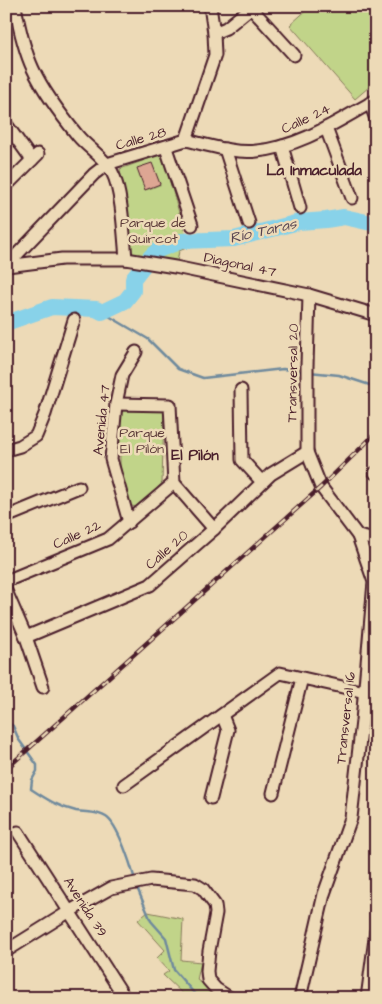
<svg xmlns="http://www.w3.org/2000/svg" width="382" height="1004" font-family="'Architects Daughter',sans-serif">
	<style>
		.green { fill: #c1d489; stroke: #867a5a }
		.shadow { fill: #0003 }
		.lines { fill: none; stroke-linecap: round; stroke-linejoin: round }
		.stream { stroke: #6f8a9d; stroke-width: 2.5 }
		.river { stroke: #88d2e9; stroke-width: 16 }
		.building { fill: #dda693; stroke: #4a1f2b }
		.minor-casing { stroke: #4a1f2b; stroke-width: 15 }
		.minor { stroke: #eddab7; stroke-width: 11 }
		.rail-casing { stroke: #4a1f2b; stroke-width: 4.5 }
		.rail { stroke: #eddab7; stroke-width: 2.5; stroke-dasharray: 8; stroke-linecap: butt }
		.labels { text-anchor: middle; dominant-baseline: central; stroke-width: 5; stroke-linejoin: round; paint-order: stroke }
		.street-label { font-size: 14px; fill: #4a1f2b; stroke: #eddab7 }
		.park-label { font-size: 14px; fill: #5c3a39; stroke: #eddab7 }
		.neighbourhood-label { font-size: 15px; font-weight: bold; fill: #4a1f2b; stroke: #eddab7 }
		.water-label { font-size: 15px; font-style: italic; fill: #564351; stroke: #eddab7 }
	</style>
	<rect width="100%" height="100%" fill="#eddab7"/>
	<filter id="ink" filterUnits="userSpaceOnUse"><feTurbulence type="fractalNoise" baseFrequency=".02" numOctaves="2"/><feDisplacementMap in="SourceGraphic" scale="10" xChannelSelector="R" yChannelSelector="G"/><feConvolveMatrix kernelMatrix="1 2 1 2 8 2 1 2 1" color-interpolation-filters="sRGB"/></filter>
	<g filter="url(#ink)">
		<g class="green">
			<path d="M311,6H376V81L355,99L290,25Z"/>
			<path d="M162,154L189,247L179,251L177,262L126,259L120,169Z"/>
			<path d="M120,408L164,409L162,483L139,507L131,506L120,473Z"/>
			<path d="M148,912L183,919L181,960L201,962L197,980L223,998H187L163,975L169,971L157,958L165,950L138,920Z"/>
		</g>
		<path class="shadow" d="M153,166L161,185L148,190L146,189Z"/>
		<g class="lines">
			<g class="stream">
				<path d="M102,312L148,339L178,369L203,378L283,369L304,372"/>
				<path d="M309,372L339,375L376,387"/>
				<path d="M6,721L13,726L19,740L37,765V771L32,780L31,789C46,799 59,807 76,811C87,813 96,811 106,817C118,824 131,866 135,880"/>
				<path d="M136,885L151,921L166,938L174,970L193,992L201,998"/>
			</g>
			<path class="river" d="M6,323L52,307L96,309L102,312L125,301L133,291V279L151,256L158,250L181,241L234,239L299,222L326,220L344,217L376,224"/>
		</g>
		<path class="building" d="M152,163L160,184L145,190L137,168Z"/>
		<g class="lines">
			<defs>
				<g id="minor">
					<path d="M15,6C19,27 24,50 33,69C44,93 61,115 78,136C88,148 104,157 112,172C122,190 124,237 126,259"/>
					<path d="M251,8L294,55"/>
					<path d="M214,33L226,28L253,6"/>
					<path d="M370,103L376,119"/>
					<path d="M6,124L32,160"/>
					<path d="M326,128L352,198"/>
					<path d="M186,140C207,145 236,154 257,151C301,147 339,120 376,100"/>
					<path d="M186,140L215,55L214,33L210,6"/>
					<path d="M282,146L300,208"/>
					<path d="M166,148L192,225"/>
					<path d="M225,149L249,223"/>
					<path d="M6,186L38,154"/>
					<path d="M6,266L94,174L107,164L186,140"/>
					<path d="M7,266L62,259H126L175,267L309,295L376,315"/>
					<path d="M241,390L242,460L262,482"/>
					<path d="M116,404L170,405L174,483L214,529"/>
					<path d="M6,450L20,446L36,436L45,414L74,320"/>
					<path d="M375,473H376"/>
					<path d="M6,517L79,487"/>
					<path d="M129,522L111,459L116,404L122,375L136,352"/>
					<path d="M358,536L376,540"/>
					<path d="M6,581L108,539L174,483"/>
					<path d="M6,591L26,637L43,687"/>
					<path d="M26,637L150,585L214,529L271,474L307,452"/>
					<path d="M124,785L280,673L365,692H376"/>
					<path d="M273,793L302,678"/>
					<path d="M211,798L228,730L222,715"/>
					<path d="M18,832L125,998"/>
					<path d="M6,951L70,911L111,888L151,880L195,884L203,889L215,905L216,913L209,951L207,971L208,980L216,989L230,998"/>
					<path d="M300,998L324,894L351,818L362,721L374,582L358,536L321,487L307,452V366L309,295"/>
					<path d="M367,998L376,931"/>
				</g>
			</defs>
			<use href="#minor" class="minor-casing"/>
			<use href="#minor" class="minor"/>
			<defs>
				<path id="rail" d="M6,769L321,487L376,433"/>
			</defs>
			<use href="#rail" class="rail-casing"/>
			<use href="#rail" class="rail"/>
		</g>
	</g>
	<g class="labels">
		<g class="street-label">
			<text transform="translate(306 119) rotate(-25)">Calle 24</text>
			<text transform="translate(141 139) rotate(-16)">Calle 28</text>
			<text transform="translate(240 265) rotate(12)">Diagonal 47</text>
			<text transform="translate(293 373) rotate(-89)">Transversal 20</text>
			<text transform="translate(102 420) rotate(-84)">Avenida 47</text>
			<text transform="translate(77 535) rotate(-24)">Calle 22</text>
			<text transform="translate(167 550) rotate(-41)">Calle 20</text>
			<text transform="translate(346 718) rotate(-84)">Transversal 16</text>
			<text transform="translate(85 907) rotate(57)">Avenida 39</text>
		</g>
		<g class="park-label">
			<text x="153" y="223">Parque de<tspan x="153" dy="16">Quircot</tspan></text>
			<text x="142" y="433">Parque<tspan x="142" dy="16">El Pilón</tspan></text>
		</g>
		<g class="neighbourhood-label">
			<text x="314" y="170">La Inmaculada</text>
			<text x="195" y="455">El Pilón</text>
		</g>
		<g class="water-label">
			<text transform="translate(263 231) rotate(-13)">Río Taras</text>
		</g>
	</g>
	<rect width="382" height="1004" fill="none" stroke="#eddab7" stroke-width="25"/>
	<rect x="12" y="12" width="357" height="979" fill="none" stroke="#4a1f2b" stroke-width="2" filter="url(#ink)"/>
</svg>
